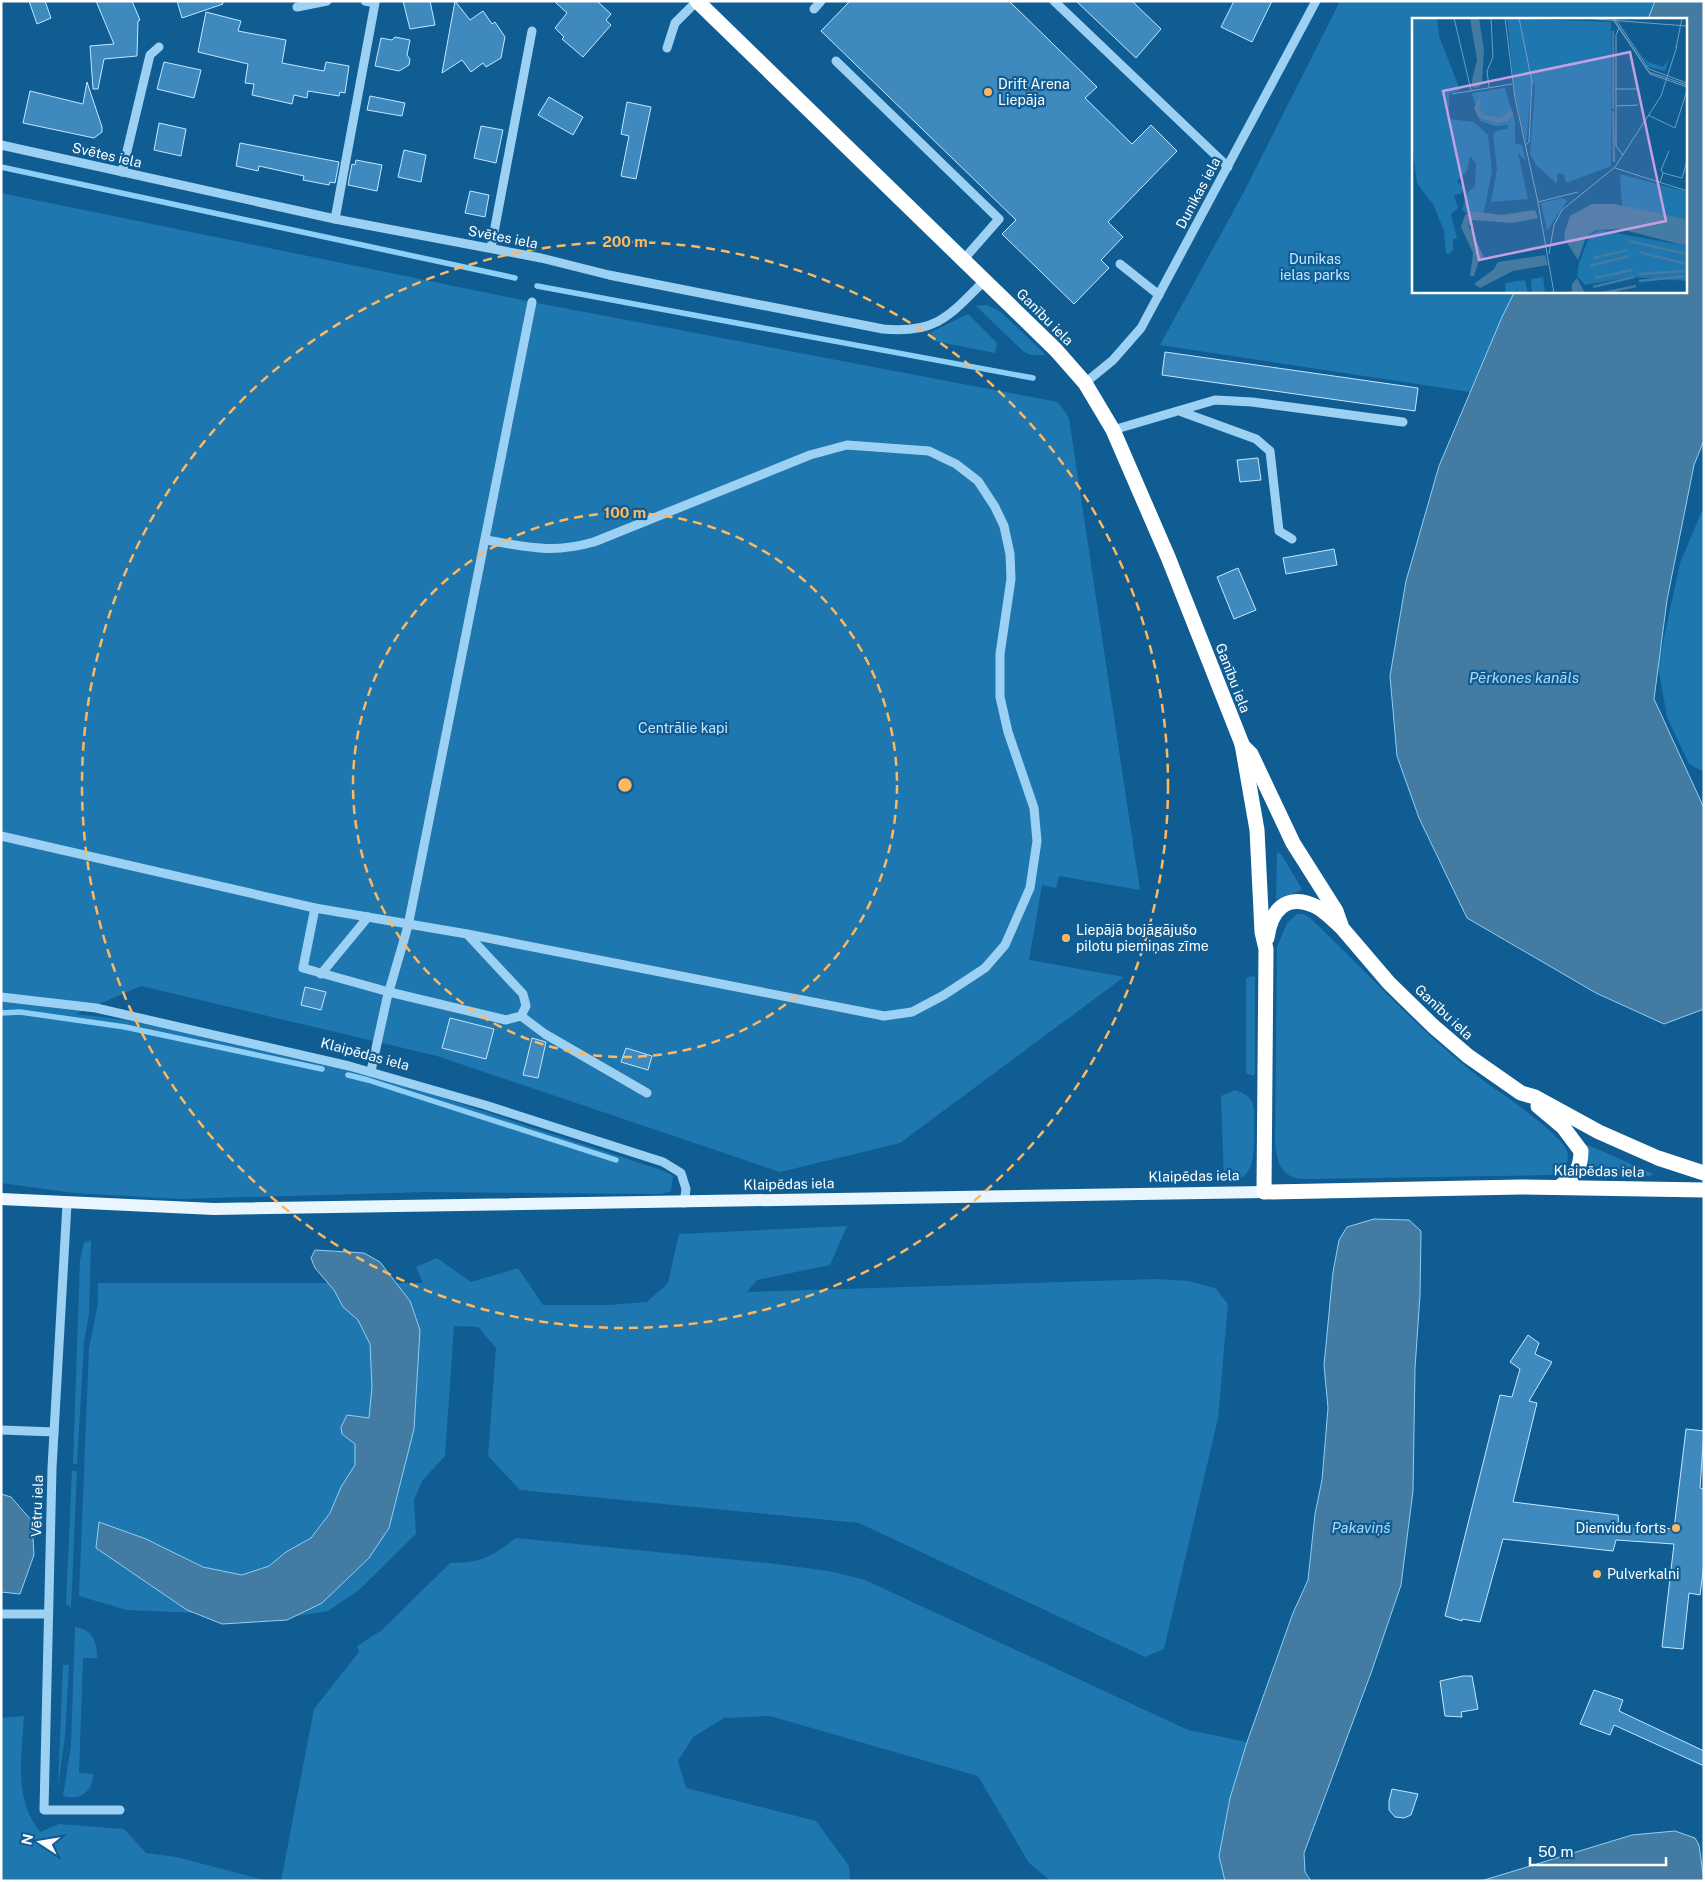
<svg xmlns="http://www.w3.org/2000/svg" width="1705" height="1882" font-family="'Public Sans',sans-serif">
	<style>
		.green { fill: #1f77b0 }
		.water { fill: #437ba2; stroke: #8ecff7 }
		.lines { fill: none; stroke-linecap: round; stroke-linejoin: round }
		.stream { stroke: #8ecff7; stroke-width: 5.5 }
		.building { fill: #3e8abe; stroke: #c4e7fe }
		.minor { stroke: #9dd1f3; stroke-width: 9 }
		.major { stroke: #e9f5ff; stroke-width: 12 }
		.highway { stroke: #fff; stroke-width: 15 }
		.ring { fill: none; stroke: #ffb85f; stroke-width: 2.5; stroke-dasharray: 9 6 }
		.poi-dot { fill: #ffb85f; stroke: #105d93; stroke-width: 2 }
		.labels { text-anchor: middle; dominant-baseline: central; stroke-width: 4.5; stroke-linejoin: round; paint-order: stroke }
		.poi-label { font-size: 14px; fill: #fff; stroke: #105d93; text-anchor: start }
		.street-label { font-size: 14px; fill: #fff; stroke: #105d93 }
		.park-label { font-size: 14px; fill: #c4e7fe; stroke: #105d93 }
		.water-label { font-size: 15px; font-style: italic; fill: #a9dafa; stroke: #105d93 }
		.inset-river { fill: none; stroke: #437ba2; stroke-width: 2.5 }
		.inset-road { fill: none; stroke: #709ebe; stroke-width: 1 }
		.view { fill: #c4a0e2; fill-opacity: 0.15; stroke: #c4a0e2; stroke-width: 2.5 }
		.inset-edge { fill: none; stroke: #fff; stroke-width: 2.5 }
		.centre { fill: #ffb85f; stroke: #105d93; stroke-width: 2.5 }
		.ring-label { font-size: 15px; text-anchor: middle; font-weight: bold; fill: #ffb85f; stroke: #105d93; stroke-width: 4.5; stroke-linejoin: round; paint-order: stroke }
	</style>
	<rect width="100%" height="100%" fill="#105d93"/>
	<g class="green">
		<path d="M1340,1H1655L1648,19H1414V291H1515L1502,317L1470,392L1160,345L1245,190Z"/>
		<path d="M1,193L532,302L1058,402L1069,418L1140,890L1059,876L1056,888L1042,885L1029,960L1124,977L900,1143L780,1172L437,1056L141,986L76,1014L126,1020L340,1067L413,1088L664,1171L673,1176L671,1191L662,1194L425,1192L180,1199L74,1193L1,1183Z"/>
		<path d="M987,305L1001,312L1046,355H1031L1024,352L976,306Z"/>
		<path d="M968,314L997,343L995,353L934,341L931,332Z"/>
		<path d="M1704,506V772L1689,764L1667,717L1658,666L1680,563Z"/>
		<path d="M1277,852L1281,854L1302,889C1297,894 1284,895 1276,900Z"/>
		<path d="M1297,914H1304L1310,918C1373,977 1424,1038 1495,1089C1509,1098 1563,1137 1567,1151C1571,1163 1562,1173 1550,1175L1305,1179C1280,1179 1276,1160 1275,1139L1277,947L1287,923Z"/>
		<path d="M1252,976L1255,977V1074L1253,1076L1246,1073V978Z"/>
		<path d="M1235,1090C1241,1092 1247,1095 1251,1100C1256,1110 1254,1120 1254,1131C1254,1154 1256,1183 1224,1181L1221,1096Z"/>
		<path d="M1586,1145H1588L1654,1174L1649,1176H1582L1588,1159Z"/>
		<path d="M847,1226L830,1265L757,1280L747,1292L1157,1279L1188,1281L1215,1288L1228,1304L1218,1418L1164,1649L1145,1657L859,1523L520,1490L488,1456L496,1348L478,1327L454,1326L445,1456L422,1481L414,1500L416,1534L359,1590L328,1611L291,1617L127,1610L79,1596L89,1348L98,1304V1283H423L416,1267L437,1258L471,1282L518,1268L543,1305H609L647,1302L668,1283L679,1234Z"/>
		<path d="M91,1240L89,1314L84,1342L77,1464H73L80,1260L84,1243Z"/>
		<path d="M72,1471H77L71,1608L66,1604Z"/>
		<path d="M516,1538L776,1564L829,1571L865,1580L1188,1730L1247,1742L1230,1798L1219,1856L1225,1881H1051L1029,1863L978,1776L770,1716L724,1718L693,1737L678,1761L686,1788L816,1821L849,1866L850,1881H281L314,1709L359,1652L357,1646L382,1630L450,1563C484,1562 489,1558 516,1538Z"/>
		<path d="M75,1627C92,1629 98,1643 97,1658H83L79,1773L93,1774C93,1792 80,1801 63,1796L71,1746Z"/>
		<path d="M63,1665H69L65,1736L58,1787Z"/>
		<path d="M24,1716C22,1758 13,1797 40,1832L59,1824L124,1829L146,1853L176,1857L268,1881H1V1718Z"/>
	</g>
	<g class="water">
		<path d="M1655,1H1704V440L1694,465L1667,600L1654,699L1704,808V1009L1664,1024L1596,993L1467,918L1419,818L1397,756L1390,676L1406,581L1439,466L1502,317L1515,291H1686V19H1648Z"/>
		<path d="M1374,1219L1409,1220L1421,1231L1420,1295L1415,1368L1413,1491L1401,1585L1371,1673L1304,1853L1305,1872L1311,1881H1225L1219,1856L1230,1798L1247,1742L1293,1613L1308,1580L1315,1514L1322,1480L1328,1408L1324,1365L1333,1272L1339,1240L1347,1227Z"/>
		<path d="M315,1250L364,1253L380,1262L410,1301L420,1330L414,1429L389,1528L369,1558L322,1603L287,1620L222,1624L187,1610L96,1548L99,1522L146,1539L203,1567L242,1575L269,1566L286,1552L311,1538L330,1513L341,1487L355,1465V1444L342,1434L341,1427L347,1415L369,1418L372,1387L370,1344L358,1320L343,1307L334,1290L315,1268L311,1258Z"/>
		<path d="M1,1494L11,1497L32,1521L34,1555L20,1594L1,1592Z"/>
		<path d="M1675,1831L1695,1838L1699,1845L1704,1881H1481L1632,1835Z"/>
	</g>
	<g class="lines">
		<g class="stream">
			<path d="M1,167L515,278"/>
			<path d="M537,286L1033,378"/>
			<path d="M1,1013L20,1012L125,1027L322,1069"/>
			<path d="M348,1075L368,1080L616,1160"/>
		</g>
	</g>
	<g class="building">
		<path d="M29,1H45L51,18L37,24Z"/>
		<path d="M96,1H132L140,20L138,21L137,56L104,59L98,89H93L90,46L114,44Z"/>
		<path d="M177,1H222L223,4L182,18Z"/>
		<path d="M403,1H430L435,25L410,29Z"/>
		<path d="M455,1L470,20L483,11L492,24L495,22L505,37L503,47L501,58L486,67L483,63L471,72L462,60L442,73Z"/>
		<path d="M554,1H597L611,14L606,20L611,25L583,57L562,39L564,37L555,28L567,13Z"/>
		<path d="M850,1H1009L1097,87L1085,98L1132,144L1151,125L1177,151L1108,222L1123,237L1101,260L1109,268L1074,304L1002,234L1016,220L821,31Z"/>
		<path d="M1076,1H1132L1161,29L1136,58Z"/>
		<path d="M1234,1H1272L1252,42L1221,27Z"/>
		<path d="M206,12L241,21L238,31L286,40L282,63L324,71L326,62L349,66L345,93L340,92L339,96L308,91L307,98L294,95L292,104L252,95L254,84L245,83L248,64L198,52Z"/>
		<path d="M395,37L410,40L407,55L410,59L409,65L399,71L375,66L381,38L392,40Z"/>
		<path d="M164,62L201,70L194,98L157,89Z"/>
		<path d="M87,82L102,127V132L94,138L23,123L30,91L83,104Z"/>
		<path d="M370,96L405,103L402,116L367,110Z"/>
		<path d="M549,97L583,117L573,135L538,115Z"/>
		<path d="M627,102L651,107L636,179L621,176L629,136L621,134Z"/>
		<path d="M159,123L186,129L181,156L154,150Z"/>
		<path d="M481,126L503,130L496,163L474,158Z"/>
		<path d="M240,143L339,162L335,183L330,182L329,185L303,180L304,176L259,166L258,171L236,166Z"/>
		<path d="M404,150L426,155L421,182L398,177Z"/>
		<path d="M356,160L382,165L377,191L348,185L352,164L355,165Z"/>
		<path d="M470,191L489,195L485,217L465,213Z"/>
		<path d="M1165,352L1418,388L1415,411L1162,375Z"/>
		<path d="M1258,458L1261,480L1240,482L1237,460Z"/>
		<path d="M1334,549L1337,565L1286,574L1283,558Z"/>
		<path d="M1238,568L1256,610L1234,619L1217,577Z"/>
		<path d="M305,987L326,992L321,1010L301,1005Z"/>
		<path d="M450,1018L494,1029L486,1059L442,1048Z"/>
		<path d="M532,1038L546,1042L538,1078L523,1075Z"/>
		<path d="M626,1048L652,1056L648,1070L621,1062Z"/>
		<path d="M1528,1335L1539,1343L1535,1354L1552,1362L1529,1401L1537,1403L1513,1502L1618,1515L1619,1524L1674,1529L1686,1429L1704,1431L1700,1488L1704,1489V1564L1700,1595L1689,1593L1683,1649L1662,1647L1674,1544L1616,1540L1613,1551L1503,1539L1480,1622L1462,1619V1621L1445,1616L1500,1395L1512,1397L1520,1369L1510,1362Z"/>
		<path d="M1463,1676H1472L1478,1709L1461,1712L1462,1717L1445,1716L1440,1681Z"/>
		<path d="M1594,1690L1623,1700L1619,1711L1704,1751V1766L1614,1725L1610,1735L1580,1724Z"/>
		<path d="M1392,1789L1418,1794L1411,1815L1404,1818L1395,1817L1389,1810V1801Z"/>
	</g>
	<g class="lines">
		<g class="minor">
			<path d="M1054,1L1228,167"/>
			<path d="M297,7L327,1"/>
			<path d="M814,9L821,1"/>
			<path d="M667,48L675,23L697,1"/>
			<path d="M836,61L999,219L964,259"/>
			<path d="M1,145L335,219L541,258L609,275L883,329C937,334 950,315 985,280"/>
			<path d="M122,172L150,55L159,47"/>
			<path d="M335,219L375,3L365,1"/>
			<path d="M491,248L532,31"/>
			<path d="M1120,264L1159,295"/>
			<path d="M1085,383L1113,360L1141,328L1316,1"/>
			<path d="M1182,412L1256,439L1270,451L1279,531L1292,539"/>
			<path d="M1113,430L1215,400L1252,402L1403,422"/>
			<path d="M1,836L315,908L467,934L884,1016L912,1012L944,995L985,968L1005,945L1030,888L1037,841L1034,808L1008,732L1000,697V654L1011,579L1010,554L1004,526L995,507L978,481L956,464L929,451L847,445L810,455L594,542C551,554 529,547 486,540"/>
			<path d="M315,908L303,968L389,992L506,1020L521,1016L526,1006L523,994L467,934"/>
			<path d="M321,974L368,917"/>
			<path d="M1,997L96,1008L349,1066L485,1105L663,1162L681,1173L686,1189L684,1203"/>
			<path d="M521,1016L545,1034L647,1093"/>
			<path d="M371,1071L387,998L408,926L532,302"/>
			<path d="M67,1204L52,1468L44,1810H120"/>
			<path d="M1,1430L54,1432"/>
			<path d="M1,1614H48"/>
		</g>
		<path class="major" d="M1,1199L214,1209L1264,1192"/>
		<g class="highway">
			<path d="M697,1L1056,350L1085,383L1113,430L1168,557L1242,744L1257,830L1262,932L1266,949L1264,1192L1521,1187L1704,1190"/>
			<path d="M1242,745L1251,754L1293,843L1336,911L1342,928L1389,983L1433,1026L1468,1056L1521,1093L1535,1097L1599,1132L1658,1158L1704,1173"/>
			<path d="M1267,938C1271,910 1286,893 1315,906C1324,910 1333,920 1340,926"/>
			<path d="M1538,1106L1563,1127L1581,1151C1581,1170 1574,1177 1559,1187"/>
		</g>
	</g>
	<g class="ring">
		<circle cx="625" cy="785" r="272"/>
		<circle cx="625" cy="785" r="543"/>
	</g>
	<g class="poi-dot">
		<circle cx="988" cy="92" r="5"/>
		<circle cx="1066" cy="938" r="5"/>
		<circle cx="1676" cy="1528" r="5"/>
		<circle cx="1597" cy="1574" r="5"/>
	</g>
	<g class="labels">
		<g class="poi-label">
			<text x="998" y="84">Drift Arena<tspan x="998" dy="16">Liepāja</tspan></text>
			<text x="1076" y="930">Liepājā bojāgājušo<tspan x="1076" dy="16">pilotu piemiņas zīme</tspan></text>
			<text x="1666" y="1528" text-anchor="end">Dienvidu forts</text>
			<text x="1607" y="1574">Pulverkalni</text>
		</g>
		<g class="street-label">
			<text transform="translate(107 155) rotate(13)">Svētes iela</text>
			<text transform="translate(1198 193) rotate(-62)">Dunikas iela</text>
			<text transform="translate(503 237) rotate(11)">Svētes iela</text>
			<text transform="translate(1045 317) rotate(45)">Ganību iela</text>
			<text transform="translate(1233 678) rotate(69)">Ganību iela</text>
			<text transform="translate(1444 1012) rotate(43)">Ganību iela</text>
			<text transform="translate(365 1054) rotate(15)">Klaipēdas iela</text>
			<text transform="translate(1599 1171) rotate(1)">Klaipēdas iela</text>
			<text transform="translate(1194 1176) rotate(-1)">Klaipēdas iela</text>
			<text transform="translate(789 1184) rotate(-1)">Klaipēdas iela</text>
			<text transform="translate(37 1506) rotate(-88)">Vētru iela</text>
		</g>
		<g class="park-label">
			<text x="1315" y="259">Dunikas<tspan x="1315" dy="16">ielas parks</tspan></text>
			<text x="683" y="728">Centrālie kapi</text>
		</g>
		<g class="water-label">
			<text x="1524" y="677">Pērkones kanāls</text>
			<text x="1361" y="1527">Pakaviņš</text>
		</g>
	</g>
	<g transform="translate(1412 18)">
		<rect width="275" height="275" fill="#105d93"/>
		<path d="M0,0H25L27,18L48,72L37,76V101L62,104L76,117L80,153L72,194L55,196L50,192L55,175L63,168L64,146L58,138L55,153L45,163L52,170L49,176L42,177L46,190L39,196L45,220L41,221V232L37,236L34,235L32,213L22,188L5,165L0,125ZM95,0L199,4V148L154,165L152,156H145V166L124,147L118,136L123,68L120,64L114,125L103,77ZM230,37L236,44L251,49L257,40L253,53L237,49ZM97,69L90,70H93L103,103V125L110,127L114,143L106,135L116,181L79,184L85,151L81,117L84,113L95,111L96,107L83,108L68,103L60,75ZM208,156L275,174V201L210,188ZM151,180L155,183L135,213L129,185ZM187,212L275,228V263L219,259L173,267L165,258L167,245L178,217ZM131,259L133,275H120L119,261ZM113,262L116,275H94L93,265Z" fill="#1f77b0"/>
		<path d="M58,0H67L72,32L70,66L65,70L60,69V62L65,42ZM69,75L67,91L72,97L88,100L100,91L101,98L95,103L85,105L66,99L62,90ZM180,186H202L275,201V228L208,211L184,212L174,219L166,242L152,220L153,213L158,198ZM123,192L126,200L100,205L60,202L57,208L72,239L67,242L62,258H58L61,235L49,209L53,197L60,193L89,197ZM133,237L136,247L101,253L68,270L62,266L82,251L86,244ZM165,260L173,275H151L160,273V266Z" fill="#437ba2"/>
		<path class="inset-river" d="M201,91V13M201,93L202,144M216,223L275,236M227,234L275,246M181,240L216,232M178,248L217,238M226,256L275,253M183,260L220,252M227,263L275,258M275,265V233M181,269L222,259M191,275L224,268"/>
		<path class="inset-road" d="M42,0L59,72M93,0L103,80L126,184M107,0L120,64L117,124L113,127M171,0L275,8M200,0L238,56L275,69M201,0L237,54L275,67M203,0L237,51L275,65M207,10L204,17V128L211,137M264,30L270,0M77,69L75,53L81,39L79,0M203,71H225L224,63M40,76L100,66M204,88L226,87M236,97L263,110L275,72M203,150L275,173M251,155L249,152L257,133M248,165L251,155L270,160L275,143M137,236L142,207L150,192L203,149L249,78L265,28M142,275L126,184L166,174"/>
		<path class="view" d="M218,34L254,203L67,242L31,73Z"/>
		<rect width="275" height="275" class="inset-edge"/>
	</g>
	<circle cx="625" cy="785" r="8" class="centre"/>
	<g class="ring-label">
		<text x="625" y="247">200 m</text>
		<text x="625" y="518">100 m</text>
	</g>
	<rect width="1705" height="1882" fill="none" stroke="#ffffff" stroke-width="5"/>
	<g transform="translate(40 1842) rotate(282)" stroke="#105d93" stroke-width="4" paint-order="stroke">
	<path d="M0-4L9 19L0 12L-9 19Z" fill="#ffffff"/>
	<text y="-8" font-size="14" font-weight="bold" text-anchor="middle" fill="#ffffff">N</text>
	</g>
	<path d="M1530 1857v8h136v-8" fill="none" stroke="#ffffff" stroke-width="2.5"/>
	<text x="1538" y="1857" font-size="15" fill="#ffffff" stroke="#105d93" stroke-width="4" paint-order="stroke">50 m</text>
</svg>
